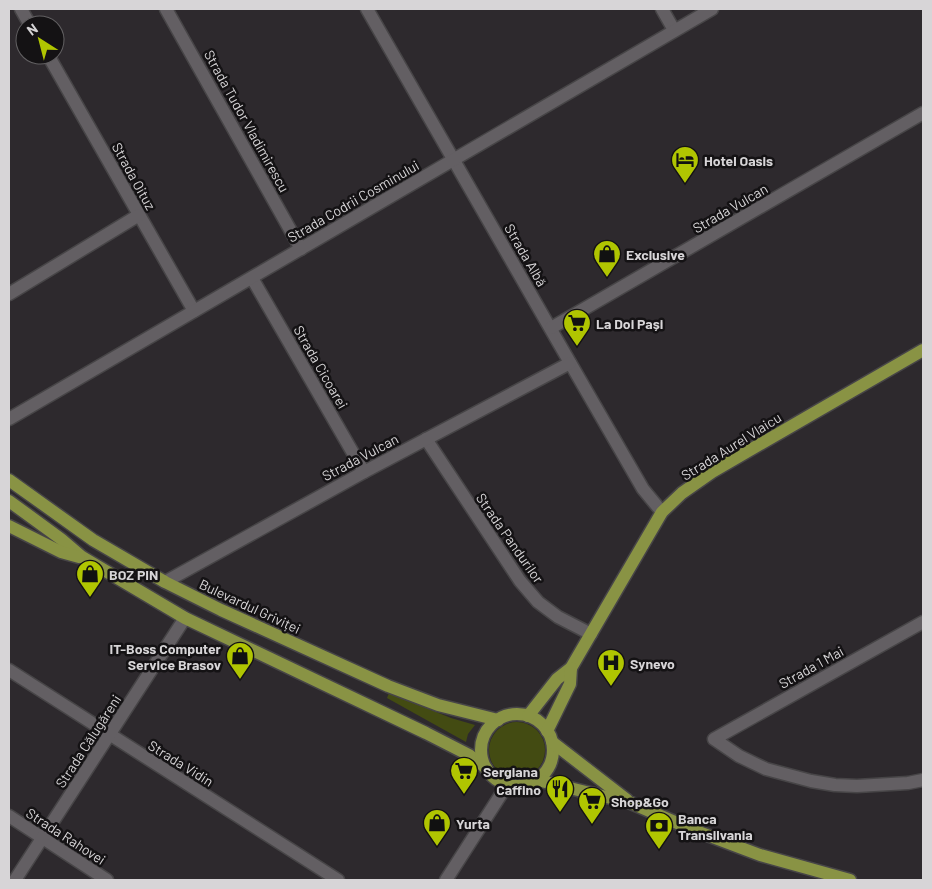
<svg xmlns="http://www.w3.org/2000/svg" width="932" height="889" font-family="Barlow,sans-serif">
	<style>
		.green { fill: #434b12 }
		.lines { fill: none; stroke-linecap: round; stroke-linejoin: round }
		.minor-casing { stroke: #474547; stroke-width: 15 }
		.major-casing { stroke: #474547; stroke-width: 15 }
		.minor { stroke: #635f63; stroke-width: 12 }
		.major { stroke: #899344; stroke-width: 12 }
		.labels { text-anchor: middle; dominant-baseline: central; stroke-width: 5; stroke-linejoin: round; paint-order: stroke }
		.street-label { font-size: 14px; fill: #d7d5d7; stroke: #141214 }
		.poi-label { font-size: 14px; font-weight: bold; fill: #d7d5d7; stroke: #141214; text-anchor: start }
	</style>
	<rect width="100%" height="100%" fill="#2d292d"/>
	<g class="green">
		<path d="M389,693L451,718L475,725L468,734L466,742L387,698Z"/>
		<circle cx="517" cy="750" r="28"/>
	</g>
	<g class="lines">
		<defs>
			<g id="minor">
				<path d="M21,9L30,25"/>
				<path d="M166,9L301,249"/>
				<path d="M367,9C458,170 551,329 643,489L662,512"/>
				<path d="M662,9L674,30"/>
				<path d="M48,55L194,311"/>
				<path d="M252,278L364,472"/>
				<path d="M9,294L139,215"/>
				<path d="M551,328L923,113"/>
				<path d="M9,419L712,9"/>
				<path d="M426,439L520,581L538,602L558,617L591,634"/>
				<path d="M165,582L364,472L570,363"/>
				<path d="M923,622L714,739L739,756L766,769L811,781L835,785L857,786L908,783L923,780"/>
				<path d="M9,670L338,880"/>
				<path d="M9,816L107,880"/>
				<path d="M15,880L185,618"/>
				<path d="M446,880L507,785"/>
			</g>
			<g id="major">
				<path d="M9,480L93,540L165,582L221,610L388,686L438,705L498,720"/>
				<path d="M9,501L61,539L82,557L185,618L426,733L469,755L486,768"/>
				<path d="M9,526L61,552L79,557"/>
				<circle cx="517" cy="750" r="36"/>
				<path d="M528,716L557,679L571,668L662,512L682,493L712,472L923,350"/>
				<path d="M547,731L570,684L571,668"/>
				<path d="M552,742L627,800"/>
				<path d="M537,780L631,803L691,829L760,855L850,880"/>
			</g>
		</defs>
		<use href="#minor" class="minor-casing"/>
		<use href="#major" class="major-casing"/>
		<use href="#minor" class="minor"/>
		<use href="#major" class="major"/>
	</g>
	<defs>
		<symbol id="hotel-pin" viewBox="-11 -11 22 30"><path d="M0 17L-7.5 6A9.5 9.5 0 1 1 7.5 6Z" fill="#b0c501" stroke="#141214"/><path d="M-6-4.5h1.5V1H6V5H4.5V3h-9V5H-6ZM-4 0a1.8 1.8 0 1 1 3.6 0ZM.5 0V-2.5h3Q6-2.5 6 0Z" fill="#111"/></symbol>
		<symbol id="shop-pin" viewBox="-11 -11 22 30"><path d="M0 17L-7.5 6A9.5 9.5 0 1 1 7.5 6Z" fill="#b0c501" stroke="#141214"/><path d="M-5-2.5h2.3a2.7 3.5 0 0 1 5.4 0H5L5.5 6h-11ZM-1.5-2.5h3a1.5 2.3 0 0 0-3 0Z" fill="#111"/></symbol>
		<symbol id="supermarket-pin" viewBox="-11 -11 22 30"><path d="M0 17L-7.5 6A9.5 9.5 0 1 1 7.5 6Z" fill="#b0c501" stroke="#141214"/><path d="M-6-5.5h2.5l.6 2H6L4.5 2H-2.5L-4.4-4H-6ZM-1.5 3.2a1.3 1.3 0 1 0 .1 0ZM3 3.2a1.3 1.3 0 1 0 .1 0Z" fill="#111"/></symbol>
		<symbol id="hospital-pin" viewBox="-11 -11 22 30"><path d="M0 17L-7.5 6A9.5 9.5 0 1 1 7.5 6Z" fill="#b0c501" stroke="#141214"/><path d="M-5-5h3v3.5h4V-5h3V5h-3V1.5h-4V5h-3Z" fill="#111"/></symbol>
		<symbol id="restaurant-pin" viewBox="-11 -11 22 30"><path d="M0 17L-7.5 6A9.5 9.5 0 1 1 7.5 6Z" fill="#b0c501" stroke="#141214"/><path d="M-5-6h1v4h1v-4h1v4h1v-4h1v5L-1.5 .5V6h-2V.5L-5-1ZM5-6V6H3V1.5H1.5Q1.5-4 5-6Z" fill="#111"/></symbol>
		<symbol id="bank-pin" viewBox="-11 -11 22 30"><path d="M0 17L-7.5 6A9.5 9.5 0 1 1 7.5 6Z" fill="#b0c501" stroke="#141214"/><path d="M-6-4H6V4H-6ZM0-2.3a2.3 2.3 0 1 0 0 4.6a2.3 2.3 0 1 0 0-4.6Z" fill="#111"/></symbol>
	</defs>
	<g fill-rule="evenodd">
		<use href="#hotel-pin" x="669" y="144" width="32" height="43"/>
		<use href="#shop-pin" x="591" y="238" width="32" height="43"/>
		<use href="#supermarket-pin" x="561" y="307" width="32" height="43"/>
		<use href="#shop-pin" x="74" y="558" width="32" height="43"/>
		<use href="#shop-pin" x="224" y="640" width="32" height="43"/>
		<use href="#hospital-pin" x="595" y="647" width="32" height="43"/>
		<use href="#supermarket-pin" x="448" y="755" width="32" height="43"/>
		<use href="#restaurant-pin" x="544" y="773" width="32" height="43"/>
		<use href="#supermarket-pin" x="576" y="785" width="32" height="43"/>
		<use href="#shop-pin" x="421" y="807" width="32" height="43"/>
		<use href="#bank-pin" x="643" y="810" width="32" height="43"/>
	</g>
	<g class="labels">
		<g class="street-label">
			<text transform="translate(247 121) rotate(61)">Strada Tudor Vladimirescu</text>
			<text transform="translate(134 176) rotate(61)">Strada Oituz</text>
			<text transform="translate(353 201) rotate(-30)">Strada Codrii Cosminului</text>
			<text transform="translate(730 208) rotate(-30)">Strada Vulcan</text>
			<text transform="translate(526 255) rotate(60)">Strada Albă</text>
			<text transform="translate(321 367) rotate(60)">Strada Cicoarei</text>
			<text transform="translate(731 446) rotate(-32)">Strada Aurel Vlaicu</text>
			<text transform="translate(360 457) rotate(-28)">Strada Vulcan</text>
			<text transform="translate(510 538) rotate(55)">Strada Pandurilor</text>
			<text transform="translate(250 606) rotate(25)">Bulevardul Griviței</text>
			<text transform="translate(811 667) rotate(-29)">Strada 1 Mai</text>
			<text transform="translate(88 741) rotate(-57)">Strada Călugăreni</text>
			<text transform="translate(181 763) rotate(32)">Strada Vidin</text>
			<text transform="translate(66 836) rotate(33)">Strada Rahovei</text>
		</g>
		<g class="poi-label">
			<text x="704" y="160">Hotel Oasis</text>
			<text x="626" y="254">Exclusive</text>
			<text x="596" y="323">La Doi Pași</text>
			<text x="109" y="574">BOZ PIN</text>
			<text x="221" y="648" text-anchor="end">IT-Boss Computer<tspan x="221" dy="16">Service Brasov</tspan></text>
			<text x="630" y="663">Synevo</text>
			<text x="483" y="771">Sergiana</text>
			<text x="541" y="789" text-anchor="end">Caffino</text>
			<text x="611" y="801">Shop&amp;Go</text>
			<text x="678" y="818">Banca<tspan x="678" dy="16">Transilvania</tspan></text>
			<text x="456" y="823">Yurta</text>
		</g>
	</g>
	<rect width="932" height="889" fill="none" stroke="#d7d5d7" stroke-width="20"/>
	<g transform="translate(40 40) rotate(324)"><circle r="24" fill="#141214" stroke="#626062"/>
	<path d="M0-4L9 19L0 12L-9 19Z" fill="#b0c501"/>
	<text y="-8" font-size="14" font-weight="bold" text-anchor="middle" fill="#d7d5d7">N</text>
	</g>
</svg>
